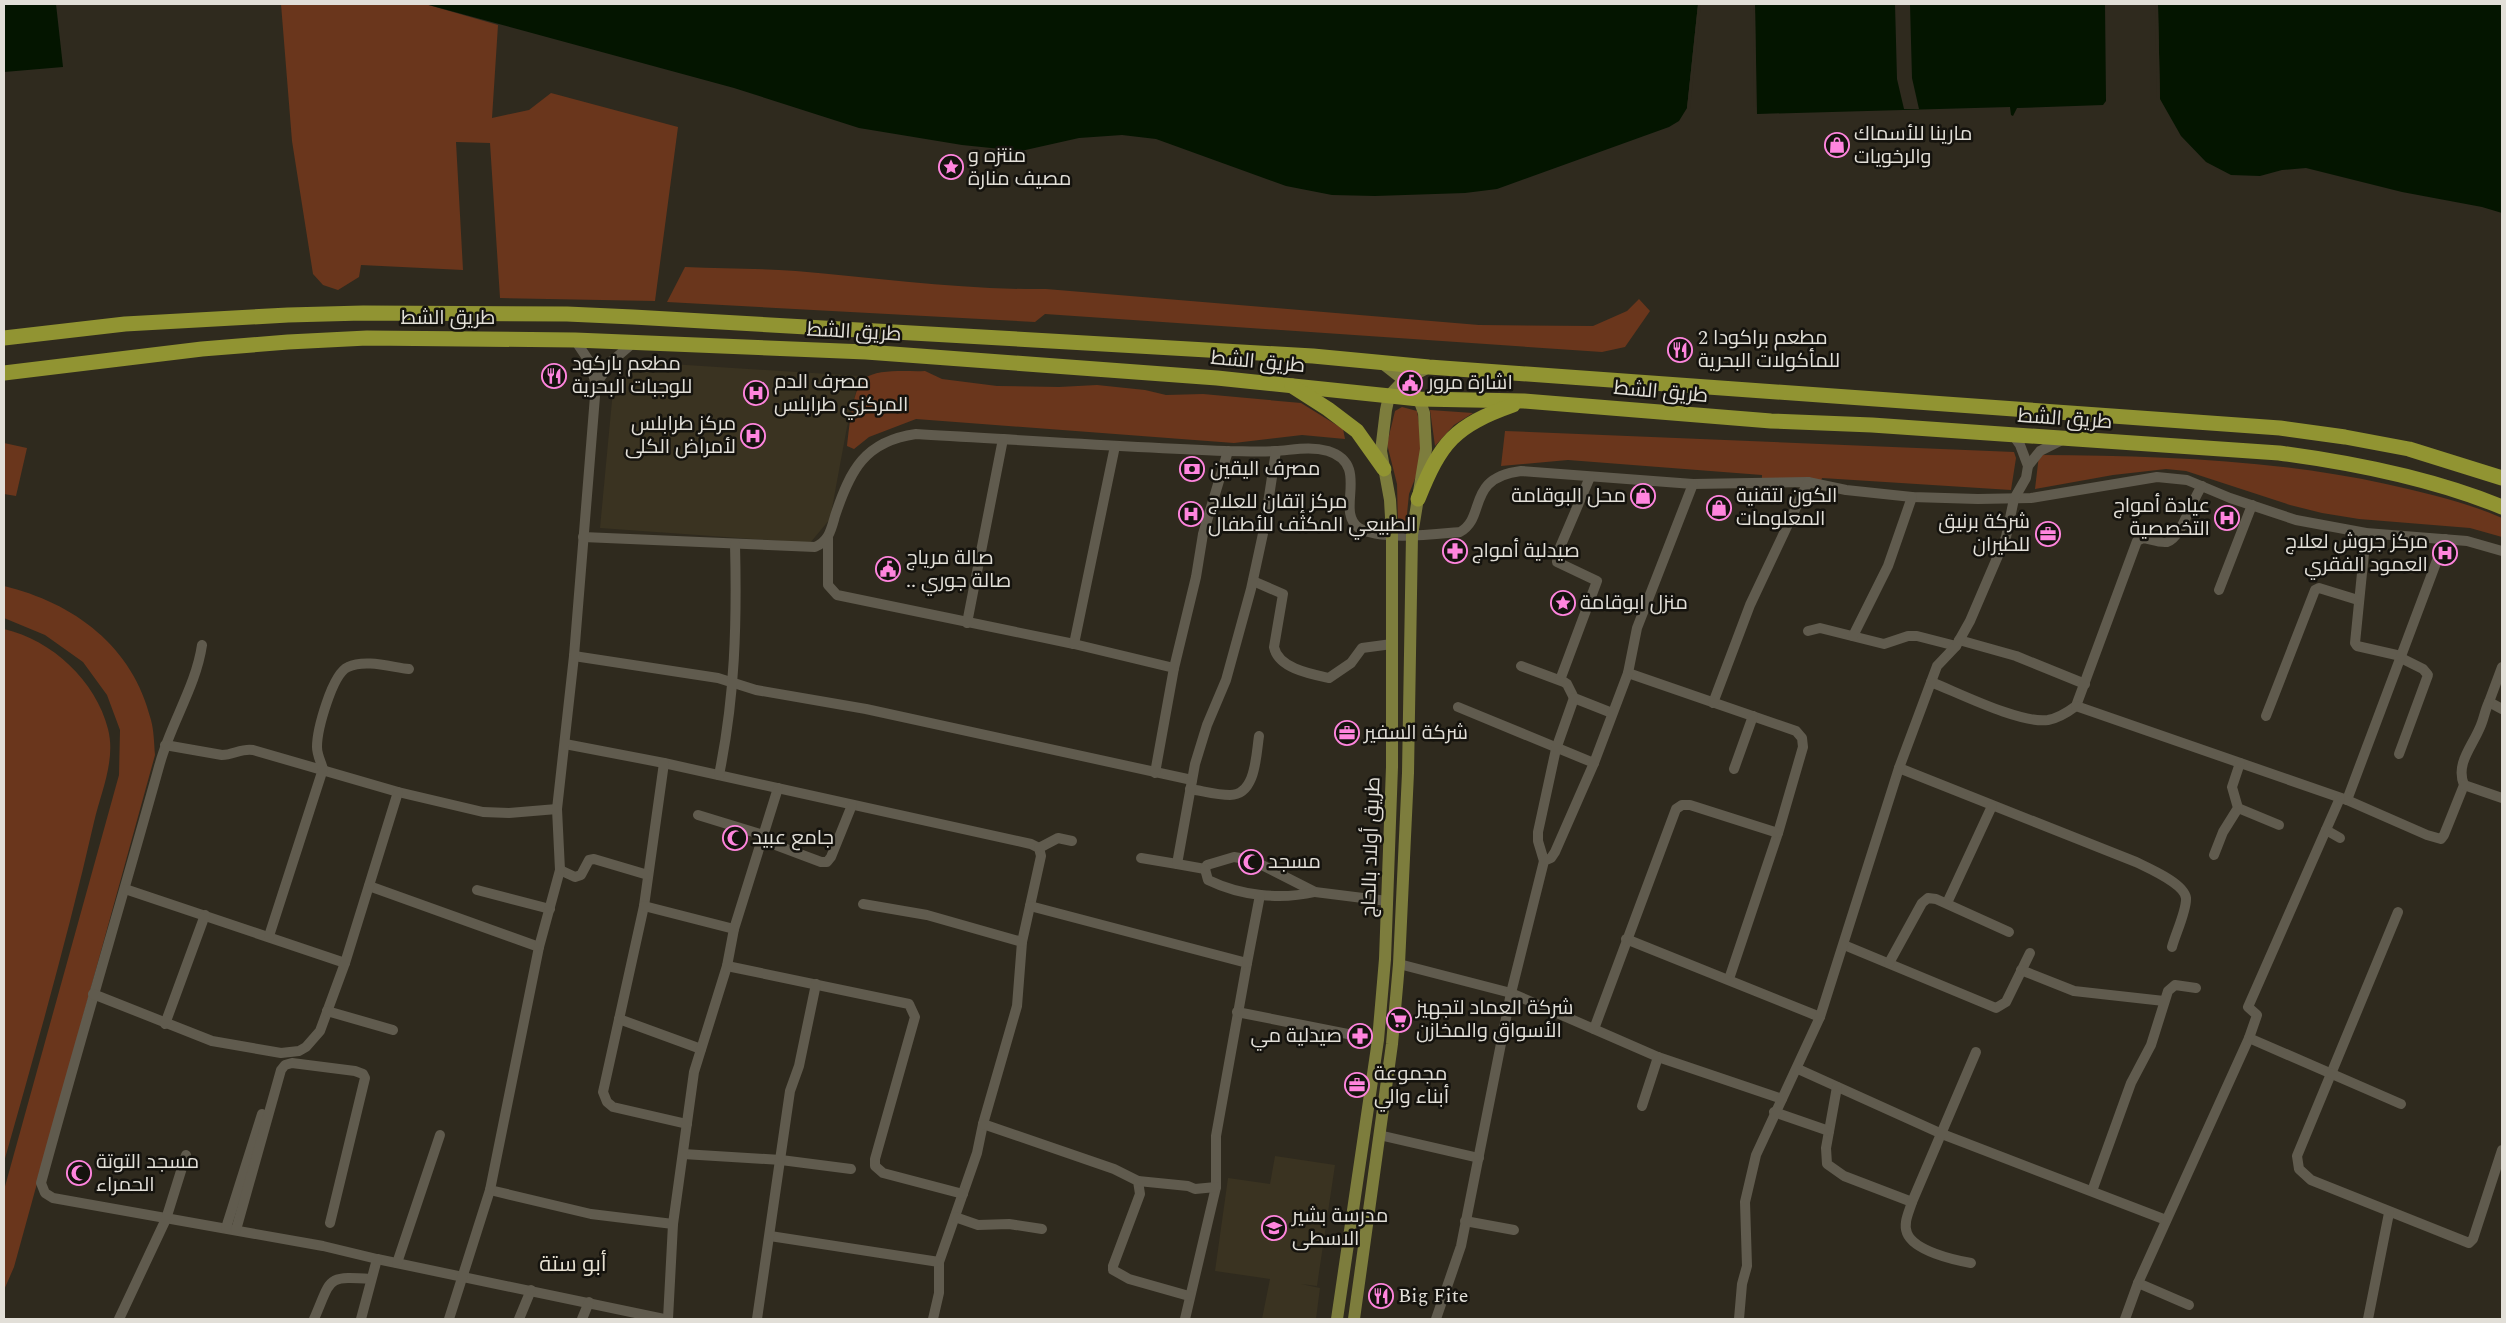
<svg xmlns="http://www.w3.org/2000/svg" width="2506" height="1323" font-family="Spectral,Cairo,serif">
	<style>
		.built { fill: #3a3321 }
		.green { fill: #6a361c }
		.water { fill: #041500 }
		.pier { fill: #2f2a1e }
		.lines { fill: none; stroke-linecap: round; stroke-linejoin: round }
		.minor { stroke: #605b4e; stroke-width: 10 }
		.major { stroke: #7d7d3d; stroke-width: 12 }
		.highway { stroke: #919432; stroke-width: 15 }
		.labels { text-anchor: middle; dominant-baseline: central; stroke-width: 5; stroke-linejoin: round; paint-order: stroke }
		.poi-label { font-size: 20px; fill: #e2dfd8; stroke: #15130e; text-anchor: start }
		.street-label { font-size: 20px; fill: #e2dfd8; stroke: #15130e }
		.quarter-label { font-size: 22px; fill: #e7e1d2; stroke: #15130e }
	</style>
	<rect width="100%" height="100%" fill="#2f2a1e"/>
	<g class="built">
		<path d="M640,362L860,376L847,427L830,519L810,543L600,528L613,390Z"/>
		<path d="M1275,1156L1335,1165L1317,1286L1301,1284L1320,1288L1316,1319H1262L1270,1279L1215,1271L1228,1178L1270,1184Z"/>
	</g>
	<g class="green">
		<path d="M281,4H425L498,25L492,118L529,110L551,93L678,127L655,301L500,298L490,143L456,142L463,270L361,265L359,277L338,290L323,285L313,274L292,141Z"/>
		<path d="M685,267C722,269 759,268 796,271C879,278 962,290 1046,289L1479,325L1593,326L1627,311L1639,299L1650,311L1625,347L1602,352L1045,314L1035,322L667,302Z"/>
		<path d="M925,371L942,379L997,386L1059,387L1097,385L1145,390L1166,395L1203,394L1301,403L1343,429L1345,439L1302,435L1234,443L916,419L869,437L854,449L847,446C849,431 852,389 864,379C878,368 908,372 925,371Z"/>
		<path d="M1402,407L1417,411L1422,440L1418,471L1409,494L1406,524L1398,525L1397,484L1387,444L1395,411Z"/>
		<path d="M1430,410L1473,413L1454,425L1435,446Z"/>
		<path d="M1505,431L2014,452L2016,458L2011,490L1822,478L1821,481L1762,478V475L1568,460L1501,466Z"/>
		<path d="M4,443L27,448L16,496L4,494Z"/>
		<path d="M2039,455C2156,456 2271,459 2386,484C2425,493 2466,502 2502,518V537L2470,528L2359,519L2322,513L2290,505L2186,471L2166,469L2113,475L2035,489Z"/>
		<path d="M4,586C74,603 133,646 151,720C154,731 154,743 155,755L14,1267L4,1290V1190L119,775L120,730L107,695L83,662L45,635L4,618Z"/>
		<path d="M4,629C52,640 96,681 108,729C116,760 101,792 94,822C68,936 36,1049 4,1162Z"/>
	</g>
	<g class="water">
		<path d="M4,4H56L63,67L4,72Z"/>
		<path d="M425,4H1698L1687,108L1679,121L1669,127L1497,189L1465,193L1375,196L1332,195L1286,186L1156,139L1122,135L1079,138L1021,151L962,145L859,128L734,88Z"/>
		<path d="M1755,4H2105L2106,101L2103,105L2017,108L2013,116L2011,115L2010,107L1757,114Z"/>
		<path d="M2158,4H2502V213L2482,207L2402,192L2306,168L2282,170L2260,176L2231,175L2206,162L2181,136L2160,99Z"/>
	</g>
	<g class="pier">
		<path d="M1698,4H1701L1690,109L1687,108Z"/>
		<path d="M1753,4H1755L1756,110H1754Z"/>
		<path d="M1895,4H1910L1912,78L1919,109H1904L1897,79Z"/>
		<path d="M2155,4H2158L2160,99H2157Z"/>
	</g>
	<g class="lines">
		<g class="minor">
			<path d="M596,384L612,361L633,343"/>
			<path d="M2028,466L2040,451L2062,440"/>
			<path d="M2366,533L2355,643L2357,646L2401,656"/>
			<path d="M583,537L815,547C829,541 831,530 835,516C850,470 865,441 916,434C1020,440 1123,447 1226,451C1242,451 1259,452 1275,451C1293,450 1310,446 1328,451C1372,465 1334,511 1359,528C1380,541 1436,534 1460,532C1487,517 1465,478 1521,471L1693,484L1808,482L1846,490L1912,497L1978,499L2031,498L2157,477L2187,480L2230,498L2296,520L2366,533L2467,541L2502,551"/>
			<path d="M828,538V585L837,595L1074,644L1174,668"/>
			<path d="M1253,581L1283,594L1274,647C1278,668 1310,674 1329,678L1351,663L1362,648L1392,644"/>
			<path d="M2219,590L2252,505"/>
			<path d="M967,623L1003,439"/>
			<path d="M1808,631L1820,628L1884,644L1908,636H1917L1956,646"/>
			<path d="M1853,636L1888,566L1912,497"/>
			<path d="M1959,640L2016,656L2085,684"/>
			<path d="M1074,644L1115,446"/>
			<path d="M202,645C196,686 171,723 160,763C121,903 79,1043 41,1183L45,1193L53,1198L323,1246L377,1259L664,1319"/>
			<path d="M574,656L718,678L756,690L866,709L1192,780"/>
			<path d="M1521,666L1564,682L1567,684L1574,698L1612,713"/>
			<path d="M2502,667L2489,702L2502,709"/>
			<path d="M1628,673L1796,731L1802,738L1803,747L1778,833L1729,979"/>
			<path d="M1560,680L1597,581L1557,562L1558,552L1590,477"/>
			<path d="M1931,682C1959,693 2020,724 2048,720C2059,718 2068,712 2076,706L2137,541L2143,538C2150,539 2159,543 2167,542C2181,539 2192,499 2202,486"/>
			<path d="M1713,703L1750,605L1808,482"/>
			<path d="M2076,706L2347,800L2427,835L2441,839L2444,835L2464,785C2455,763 2473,746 2481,725C2484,718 2485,710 2489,702"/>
			<path d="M1458,707L1594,763"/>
			<path d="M2266,716L2315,590L2319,588L2358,600"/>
			<path d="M565,744L664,763L1031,844L1039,848L1041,856L1022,942L1017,1006L983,1124L977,1153L939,1262V1293L933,1319"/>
			<path d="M165,745L222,755C233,755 242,748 253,750L398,792L483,812L509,813L557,809"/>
			<path d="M2399,754L2428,675L2423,669L2401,658"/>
			<path d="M664,763L644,906L603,1092L607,1102L613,1107L687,1124"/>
			<path d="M1899,768L2136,862C2148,868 2184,883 2186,898C2187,910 2175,935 2172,947"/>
			<path d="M1734,769L1753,716"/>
			<path d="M1155,773L1174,668L1196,577L1203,534L1228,451"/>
			<path d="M719,775C735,697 737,624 735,544"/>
			<path d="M2464,785L2502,798"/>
			<path d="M1190,789C1203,791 1217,795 1230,795C1256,795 1256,755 1259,736"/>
			<path d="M2347,800L2445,539"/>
			<path d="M2238,808L2279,825"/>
			<path d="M698,815L763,835"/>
			<path d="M2326,830L2340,838"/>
			<path d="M762,840L821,862H827L831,857L852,805"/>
			<path d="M1039,848L1058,838L1072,841"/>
			<path d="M2214,855L2223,832L2238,808L2232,787L2240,763"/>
			<path d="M1141,858L1177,864"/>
			<path d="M1544,861L1538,841V832L1556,749L1574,698"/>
			<path d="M1205,869L1177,864L1195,764L1207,725L1226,680L1251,589L1264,529L1276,451"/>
			<path d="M1205,869L1207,865L1234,857L1252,860L1315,892L1387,901"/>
			<path d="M1205,869L1208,880C1241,896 1280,900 1315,892"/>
			<path d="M560,870L575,877L581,875L589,860L594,859L648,875"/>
			<path d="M369,886L539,947"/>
			<path d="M125,889L345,963"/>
			<path d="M477,890L550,909"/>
			<path d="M1947,903L1992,806"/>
			<path d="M863,904L927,915L1022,942"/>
			<path d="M644,906L734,929"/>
			<path d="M1030,906L1247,963L1216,1136V1187L1185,1319"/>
			<path d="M2398,912L2297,1156L2299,1169L2311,1180L2469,1243L2473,1239L2502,1150"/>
			<path d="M269,936L323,769C321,762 317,755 317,747C317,730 332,674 348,667C365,659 391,667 409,669"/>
			<path d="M1626,939L1820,1017"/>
			<path d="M1844,945L1996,1008L2006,1002L2030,953"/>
			<path d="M1247,963L1260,895"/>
			<path d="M1889,963L1922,903L1928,898L1936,899L2009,932"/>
			<path d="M1399,964L1511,993L1658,1057L1782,1099"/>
			<path d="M727,966L909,1004L915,1017L875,1159V1166L883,1173L963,1194"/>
			<path d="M2021,970L2074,991L2164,1001"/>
			<path d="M93,994L212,1041L281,1053L299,1051L306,1047L320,1031L345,963L398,792"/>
			<path d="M327,1011L393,1030"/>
			<path d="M1237,1012L1378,1040"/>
			<path d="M619,1019L701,1049"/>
			<path d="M165,1024L205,915"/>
			<path d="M1594,1029L1676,809L1682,805H1690L1778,833"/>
			<path d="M2249,1038L2401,1104"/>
			<path d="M1798,1069L1942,1134L2166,1220"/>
			<path d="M1837,1087L1826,1148L1827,1164L1844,1176L1912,1202"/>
			<path d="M1642,1106L1658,1057"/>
			<path d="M1774,1112L1829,1131"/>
			<path d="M983,1124L1114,1169L1138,1181L1140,1194L1113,1266V1270L1129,1279L1189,1296"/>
			<path d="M1379,1135L1479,1158"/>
			<path d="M683,1154L781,1160L851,1169"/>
			<path d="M1138,1181L1188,1186L1195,1189L1216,1187"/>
			<path d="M490,1190L591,1214L673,1224"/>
			<path d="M2092,1191L2131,1083L2151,1045L2168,991L2175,985L2196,988"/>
			<path d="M955,1217L978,1225L1009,1224L1042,1229"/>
			<path d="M1465,1221L1514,1230"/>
			<path d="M226,1228L262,1114"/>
			<path d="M236,1230L281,1070L285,1065L292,1063L355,1071L363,1074L365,1078L330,1223"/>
			<path d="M770,1236L939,1262"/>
			<path d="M397,1263L440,1135"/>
			<path d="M1971,1263C1954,1260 1914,1251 1907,1233C1903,1223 1909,1212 1912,1202L1976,1052"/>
			<path d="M2138,1283L2189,1305"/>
			<path d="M119,1319L166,1219L186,1155"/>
			<path d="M314,1319C332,1278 325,1276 371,1279"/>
			<path d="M361,1319L377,1259"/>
			<path d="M449,1319L490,1190L539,947L560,870L557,809L574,656L596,384L589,361L575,340"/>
			<path d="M519,1319L531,1290"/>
			<path d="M582,1319L589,1302"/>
			<path d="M668,1319L673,1224L694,1072L727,966L734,929L778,788"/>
			<path d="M757,1319L790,1091L799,1066L816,984"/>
			<path d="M1436,1319L1461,1246L1511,993L1544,861L1551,858L1555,852L1594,763L1628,673L1637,628L1693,484"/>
			<path d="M1739,1319L1742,1284L1747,1266L1745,1202L1756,1155L1820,1017L1899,768L1937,666L1956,646L1970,621L2006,537L2014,499L2026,478L2028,466L2020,445L2013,435"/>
			<path d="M2125,1319L2138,1283L2249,1038L2257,1015L2248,1007L2340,798"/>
			<path d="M2368,1319L2389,1213"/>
		</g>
		<g class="major">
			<path d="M1337,1319L1378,1040L1385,959L1392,767V535L1390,500L1381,451L1386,410L1389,396L1404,380L1429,367"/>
			<path d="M1354,1319L1392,1044L1399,964L1408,773L1412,535L1426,449L1424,413L1419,399L1404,380L1381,362"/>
		</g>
		<g class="highway">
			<path d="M4,338L125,324L288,315L363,313L567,314L633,317L1313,356L1429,367L2280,428L2345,437L2409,449L2502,478"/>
			<path d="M4,373L202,349L288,342L367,338L575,340L866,352L1217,378L1419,399L1524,401L1771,421L1872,425L2279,453C2355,463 2431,478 2502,507"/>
			<path d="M1292,386L1328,409L1357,431L1384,469"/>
			<path d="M1418,499C1441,442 1454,426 1513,405"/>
		</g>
	</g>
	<defs>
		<symbol id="shop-ring" viewBox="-11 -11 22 22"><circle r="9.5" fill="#15130e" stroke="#ff85de" stroke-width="1.5"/><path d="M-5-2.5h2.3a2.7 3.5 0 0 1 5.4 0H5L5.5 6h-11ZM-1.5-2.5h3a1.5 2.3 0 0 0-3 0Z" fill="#ff85de"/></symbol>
		<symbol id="sight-ring" viewBox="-11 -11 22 22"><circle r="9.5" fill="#15130e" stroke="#ff85de" stroke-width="1.5"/><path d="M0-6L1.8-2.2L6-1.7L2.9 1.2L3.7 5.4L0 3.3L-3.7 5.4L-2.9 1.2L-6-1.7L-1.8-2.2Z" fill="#ff85de"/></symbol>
		<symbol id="restaurant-ring" viewBox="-11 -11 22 22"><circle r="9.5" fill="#15130e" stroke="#ff85de" stroke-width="1.5"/><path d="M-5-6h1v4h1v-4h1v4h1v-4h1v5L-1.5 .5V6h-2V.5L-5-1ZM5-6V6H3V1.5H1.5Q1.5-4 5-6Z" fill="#ff85de"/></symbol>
		<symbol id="civic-ring" viewBox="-11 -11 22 22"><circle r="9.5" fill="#15130e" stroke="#ff85de" stroke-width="1.5"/><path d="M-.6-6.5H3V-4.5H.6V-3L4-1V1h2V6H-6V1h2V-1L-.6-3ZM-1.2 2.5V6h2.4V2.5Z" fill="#ff85de"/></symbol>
		<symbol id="hospital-ring" viewBox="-11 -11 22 22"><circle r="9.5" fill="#15130e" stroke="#ff85de" stroke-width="1.5"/><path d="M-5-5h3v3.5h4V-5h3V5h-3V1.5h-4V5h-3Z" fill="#ff85de"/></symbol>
		<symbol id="bank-ring" viewBox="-11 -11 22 22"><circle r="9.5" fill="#15130e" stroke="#ff85de" stroke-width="1.5"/><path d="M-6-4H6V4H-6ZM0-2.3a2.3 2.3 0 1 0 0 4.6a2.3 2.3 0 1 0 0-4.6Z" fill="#ff85de"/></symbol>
		<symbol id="office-ring" viewBox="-11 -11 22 22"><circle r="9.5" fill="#15130e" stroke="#ff85de" stroke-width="1.5"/><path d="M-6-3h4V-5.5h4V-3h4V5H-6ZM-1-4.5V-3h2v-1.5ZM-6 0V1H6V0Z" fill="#ff85de"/></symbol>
		<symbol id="pharmacy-ring" viewBox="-11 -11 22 22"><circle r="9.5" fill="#15130e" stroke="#ff85de" stroke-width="1.5"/><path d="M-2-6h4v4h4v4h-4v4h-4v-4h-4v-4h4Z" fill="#ff85de"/></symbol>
		<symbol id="mosque-ring" viewBox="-11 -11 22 22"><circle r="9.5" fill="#15130e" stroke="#ff85de" stroke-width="1.5"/><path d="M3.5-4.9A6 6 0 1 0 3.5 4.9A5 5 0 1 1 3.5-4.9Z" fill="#ff85de"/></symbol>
		<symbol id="supermarket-ring" viewBox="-11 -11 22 22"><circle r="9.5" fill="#15130e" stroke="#ff85de" stroke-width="1.5"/><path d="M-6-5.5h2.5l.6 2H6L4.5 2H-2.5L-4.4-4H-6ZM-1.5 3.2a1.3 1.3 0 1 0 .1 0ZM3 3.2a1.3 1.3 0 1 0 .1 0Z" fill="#ff85de"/></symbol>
		<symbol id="school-ring" viewBox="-11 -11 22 22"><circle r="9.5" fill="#15130e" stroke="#ff85de" stroke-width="1.5"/><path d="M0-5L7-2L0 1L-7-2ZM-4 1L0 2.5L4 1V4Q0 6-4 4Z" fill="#ff85de"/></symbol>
	</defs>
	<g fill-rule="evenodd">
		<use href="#shop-ring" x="1823" y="131" width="28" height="28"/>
		<use href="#sight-ring" x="937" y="153" width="28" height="28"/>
		<use href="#restaurant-ring" x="1666" y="336" width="28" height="28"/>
		<use href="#restaurant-ring" x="540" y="362" width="28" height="28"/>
		<use href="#civic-ring" x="1396" y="369" width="28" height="28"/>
		<use href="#hospital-ring" x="742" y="379" width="28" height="28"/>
		<use href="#hospital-ring" x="739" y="422" width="28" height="28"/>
		<use href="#bank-ring" x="1178" y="455" width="28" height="28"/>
		<use href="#shop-ring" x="1629" y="482" width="28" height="28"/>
		<use href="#shop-ring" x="1705" y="494" width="28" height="28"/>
		<use href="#hospital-ring" x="1177" y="500" width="28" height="28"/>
		<use href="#hospital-ring" x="2213" y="504" width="28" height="28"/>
		<use href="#office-ring" x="2034" y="520" width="28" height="28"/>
		<use href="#pharmacy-ring" x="1441" y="537" width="28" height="28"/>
		<use href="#hospital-ring" x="2431" y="539" width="28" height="28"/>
		<use href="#civic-ring" x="874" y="555" width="28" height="28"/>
		<use href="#sight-ring" x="1549" y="589" width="28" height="28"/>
		<use href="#office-ring" x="1333" y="719" width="28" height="28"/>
		<use href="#mosque-ring" x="721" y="824" width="28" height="28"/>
		<use href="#mosque-ring" x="1237" y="848" width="28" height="28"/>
		<use href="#supermarket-ring" x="1385" y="1006" width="28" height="28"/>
		<use href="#pharmacy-ring" x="1346" y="1022" width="28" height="28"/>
		<use href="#office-ring" x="1343" y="1071" width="28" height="28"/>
		<use href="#mosque-ring" x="65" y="1159" width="28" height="28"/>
		<use href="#school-ring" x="1260" y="1214" width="28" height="28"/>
		<use href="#restaurant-ring" x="1367" y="1282" width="28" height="28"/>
	</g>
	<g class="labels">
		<g class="poi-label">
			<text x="1854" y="134">مارينا للأسماك<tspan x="1854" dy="23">والرخويات</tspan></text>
			<text x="968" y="156">منتزه و<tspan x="968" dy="23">مصيف منارة</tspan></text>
			<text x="1698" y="338">مطعم براكودا 2<tspan x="1698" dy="23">للمأكولات البحرية</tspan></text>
			<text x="572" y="364">مطعم باركود<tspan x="572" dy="23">للوجبات البحرية</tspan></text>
			<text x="774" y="382">مصرف الدم<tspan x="774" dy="23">المركزي طرابلس</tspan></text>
			<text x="1428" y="383">اشارة مرور</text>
			<text x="736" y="424" text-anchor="end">مركز طرابلس<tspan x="736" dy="23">لأمراض الكلى</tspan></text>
			<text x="1210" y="469">مصرف اليقين</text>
			<text x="1626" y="496" text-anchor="end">محل البوقامة</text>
			<text x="1736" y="496">الكون لتقنية<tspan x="1736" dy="23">المعلومات</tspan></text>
			<text x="1208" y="502">مركز إتقان للعلاج<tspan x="1208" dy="23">الطبيعي المكثف للأطفال</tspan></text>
			<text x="2210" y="506" text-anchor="end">عيادة أمواج<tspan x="2210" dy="23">التخصصية</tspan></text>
			<text x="2030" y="522" text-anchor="end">شركة برنيق<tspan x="2030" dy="23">للطيران</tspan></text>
			<text x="2428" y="542" text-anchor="end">مركز جروش لعلاج<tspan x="2428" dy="23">العمود الفقري</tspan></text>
			<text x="1472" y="551">صيدلية أمواج</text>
			<text x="906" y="558">صالة مرياج<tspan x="906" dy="23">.. صالة جوري</tspan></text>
			<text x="1580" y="603">منزل ابوقامة</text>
			<text x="1364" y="733">شركة السفير</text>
			<text x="752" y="838">جامع عبيد</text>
			<text x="1268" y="862">مسجد</text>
			<text x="1416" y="1008">شركة العماد لتجهيز<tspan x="1416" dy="23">الأسواق والمخازن</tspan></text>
			<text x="1342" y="1036" text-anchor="end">صيدلية مي</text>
			<text x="1374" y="1074">مجموعة<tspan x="1374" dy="23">أبناء والي</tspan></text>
			<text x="96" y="1162">مسجد التوتة<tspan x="96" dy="23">الحمراء</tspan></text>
			<text x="1292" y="1216">مدرسة بشير<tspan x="1292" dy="23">الاسطى</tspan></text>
			<text x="1398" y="1296">Big Fite</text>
		</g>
		<g class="street-label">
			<text x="448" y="318">طريق الشط</text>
			<text transform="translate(854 332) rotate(3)">طريق الشط</text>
			<text transform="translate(1258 362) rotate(5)">طريق الشط</text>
			<text transform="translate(1661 392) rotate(5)">طريق الشط</text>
			<text transform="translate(2065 419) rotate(4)">طريق الشط</text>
			<text transform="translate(1371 847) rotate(-88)">طريق أولاد بالحاج</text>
		</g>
		<g class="quarter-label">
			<text x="573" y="1264">أبو ستة</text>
		</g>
	</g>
	<rect width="2506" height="1323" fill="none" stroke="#e2dfd8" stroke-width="10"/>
</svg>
